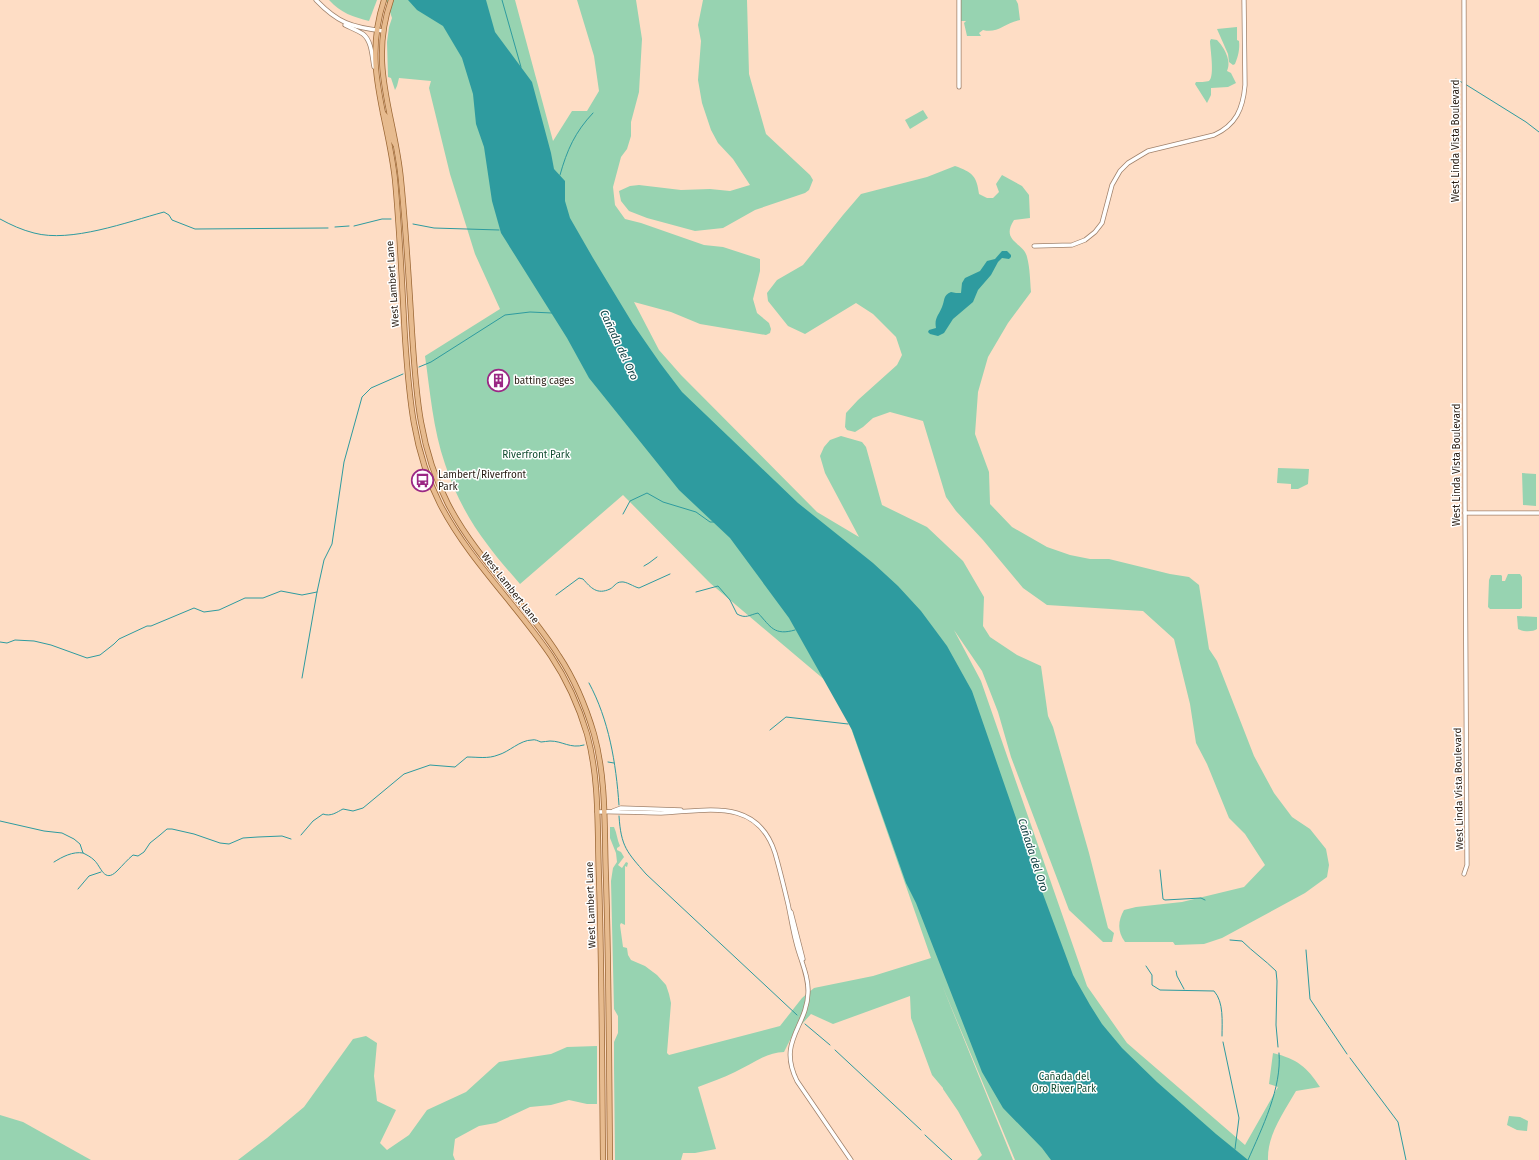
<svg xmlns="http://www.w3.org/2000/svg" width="1539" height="1160" font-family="'Fira Sans',sans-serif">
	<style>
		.green { fill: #97d3b1 }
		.water { fill: #2e9b9f }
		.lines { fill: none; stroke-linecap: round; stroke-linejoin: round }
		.stream { stroke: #2e9b9f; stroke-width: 1 }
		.minor-casing { stroke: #a0826c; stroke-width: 5 }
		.major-casing { stroke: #9b6735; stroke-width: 6 }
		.minor { stroke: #fff; stroke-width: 3.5 }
		.major { stroke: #e7bb8f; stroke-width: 4.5 }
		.labels { text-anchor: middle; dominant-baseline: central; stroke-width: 3; stroke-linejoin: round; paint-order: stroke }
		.street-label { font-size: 10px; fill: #2c2017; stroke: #fff }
		.poi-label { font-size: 10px; fill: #2c2017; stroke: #fff; text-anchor: start }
		.park-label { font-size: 10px; fill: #124c31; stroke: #fff }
		.water-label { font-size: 11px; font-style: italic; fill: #134345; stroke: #fff }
	</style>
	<rect width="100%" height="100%" fill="#feddc5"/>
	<g class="green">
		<path d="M329,0H377L369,21C353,17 341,13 329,0Z"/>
		<path d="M386,0H515L553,141L572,111H587L599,91L594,56L577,0H636L642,39L639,92L631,122V136L627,149L621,157L613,187L615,205L625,219L641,223L704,245L723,247L760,259V271L753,299L757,313L769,323L771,329L770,333L766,335L700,324L671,312L634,302L659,350L681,375L817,512L859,537L825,473L820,456L824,447L830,440L841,436L862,442L866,447L882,505L927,527L963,561L984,597L983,626L990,637L1017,655L1041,666L1048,716L1053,727L1089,853L1108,928L1114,933L1112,942H1103L1069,910L1011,757L998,712L982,671L954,630L981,681L1087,986L1127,1043L1245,1145L1278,1087L1269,1084L1273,1053C1297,1059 1307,1067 1320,1087L1296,1091C1284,1112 1267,1135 1268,1160H1015L942,985L1013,1160H977L982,1155L958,1111L943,1089V1088L932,1075L911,1018L910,996L833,1024L811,1014L793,1034L784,1052C766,1052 751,1065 735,1072C723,1078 710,1082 698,1087L716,1149L695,1153H683L681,1160H615L614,1067V1042L618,1033V1016L614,1009L611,881L613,868L617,862L616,853L610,838V827H614C617,833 617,840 620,846L617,848V850L621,852L624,857L618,865L622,868L626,862L628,863L627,867L625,866V925L621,923L620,925L623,947L627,948L628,955L631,960L645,966L657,975L666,985L669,994L671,1003L667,1053L669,1055L780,1026L802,998L814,988L873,976L931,958L844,708L833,687L710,583L623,495L520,584C509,571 497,558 487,544C469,521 454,492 445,464C433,429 430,391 425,356L500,309L475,254L450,174L429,88L431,81L399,78L397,86L395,90L391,78L388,77L387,42L389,27L392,18Z"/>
		<path d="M703,0H747L749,74L766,134L810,175L813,180L809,190L805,193L755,210L723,228L695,231L647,218L629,211L621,201L619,191L630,186L639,185L681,190L710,189L730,191L750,185L733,159L718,143L711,130L702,103L698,80L701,41L698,25Z"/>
		<path d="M961,0H1016L1018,4L1020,20C1005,23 997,34 983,30L979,33L981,36H967L964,23L966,21H961Z"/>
		<path d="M1237,27V40L1239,41C1240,49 1238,57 1235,64L1233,65L1229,62L1228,54L1217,29Z"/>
		<path d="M1211,39L1217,40C1224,47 1232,61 1227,71L1231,73L1236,83L1228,87L1211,88V95L1207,103L1195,84L1196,82C1199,82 1206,82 1209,81C1215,76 1210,48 1210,41Z"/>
		<path d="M923,110L928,118L910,129L905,120Z"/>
		<path d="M955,166C972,172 977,176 979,194L987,198H993L999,192L996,184L1002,175L1022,186L1029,195L1030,218L1014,220C1000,242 1024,242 1027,257C1030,268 1030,280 1031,292L1008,323L988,357L978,392L975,434L989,472L990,504L1012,527L1047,547L1070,555L1090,559H1109L1170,574L1189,577L1199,585L1209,649L1217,661L1254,756L1274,793L1292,817L1310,829L1326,849L1329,865L1327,877L1305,893L1222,938L1204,944L1175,945L1173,942H1125C1117,931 1118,921 1124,910L1136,907L1182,902L1244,887L1265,865L1245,834L1229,818L1207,764L1196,743L1190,704L1174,639L1143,611L1047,605L1023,588L983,540L956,511L946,497L923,421L890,412L873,418L863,427L855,432L847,430L845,427L846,413L858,400L897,365L902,355L896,337L873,314L856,303L805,334L788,326L768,301L767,293L777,280L803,265L843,215L861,194L927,177Z"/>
		<path d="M1278,468L1309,469L1308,484L1298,489H1291V484L1277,483Z"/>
		<path d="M1522,473L1536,474V506L1523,505Z"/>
		<path d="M1508,574H1520L1522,577V608L1520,609H1490L1488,607L1489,580L1491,575H1501L1502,576V581H1505Z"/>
		<path d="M1517,616L1537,617V629C1533,632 1523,632 1518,629Z"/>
		<path d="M366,1036L377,1043L374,1076L377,1101L396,1110L380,1143L387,1150L409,1135L427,1110L466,1092L499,1062L551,1054L567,1047L597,1046V1104H587L569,1100L551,1105L530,1107L496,1123L479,1126L455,1139L453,1155L455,1160H238L267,1138L304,1107L353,1039Z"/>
		<path d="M0,1115L23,1122L91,1160H0Z"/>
		<path d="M1509,1116L1520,1117L1528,1121L1527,1131L1517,1130L1507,1125Z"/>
	</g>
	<g class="water">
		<path d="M408,0H486L495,32L532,82L551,153L554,169L565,181V201L570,218L593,258L633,324L660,363L682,392L798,503L873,563L898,586L921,611L947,646L972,691L1033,867L1073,975L1090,1005L1102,1024L1122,1048L1157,1082L1216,1134L1248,1160H1051L1042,1148L1003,1108L982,1072L916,903L906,883L852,730L789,618L730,538L679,490L589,378L567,338L501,233L492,201L484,147L476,124L473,94L462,58L443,26L417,10Z"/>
		<path d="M1002,251H1007L1011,255V257L1009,259L1002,258L998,262L991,275L978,290L973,302L953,319L944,333L938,336L930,334L928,332L929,330L936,328C934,318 939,315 942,307C945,300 943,295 951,292L956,293H961L962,283L965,278L980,271L987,261L995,259Z"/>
	</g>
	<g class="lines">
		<g class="stream">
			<path d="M502,0L521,67"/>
			<path d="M1456,79L1463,83"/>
			<path d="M1465,84L1526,122L1539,132"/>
			<path d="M560,175C567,150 575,132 593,113"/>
			<path d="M0,219C11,225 22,230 34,233C71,243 127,222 164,212L169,215L172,220L195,229L328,228"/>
			<path d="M413,224L434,228L499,230"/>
			<path d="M354,226L382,219H391"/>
			<path d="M335,227L349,226"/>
			<path d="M419,367L431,362L505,315L530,312L552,313"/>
			<path d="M623,514L630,501L647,493L663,502L696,512L710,522H714"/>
			<path d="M644,566L649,563L657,557"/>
			<path d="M696,592L718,586L730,600L737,614C746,619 749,615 758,613C771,627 774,636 795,630"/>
			<path d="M556,595L579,578L583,579C591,588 597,595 610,589C614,587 616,582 621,582C626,581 634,587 639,588L670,574"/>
			<path d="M0,642L7,643L15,640L34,641L51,645L87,658L100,655L114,644L119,639L147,626H151L194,608L204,612L219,610L245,598H263L281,591L302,595L317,592"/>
			<path d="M302,678L317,592L324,560L332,544L344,462L362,397L371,388L403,374"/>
			<path d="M589,683C609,720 616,763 619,805"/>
			<path d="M770,730L786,717L848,724"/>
			<path d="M608,762L614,763"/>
			<path d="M619,816C621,847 627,852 646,874L797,1015"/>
			<path d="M0,821L44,831L62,833L74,839L80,844L83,853C87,855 91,857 94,860C101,866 104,884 117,871C123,865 127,860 133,855L138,856L144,852L150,843L160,835L167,829H172L194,834L220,843L229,844L243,838L258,837L282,836L291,839"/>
			<path d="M301,835L313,821L323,814C331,817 337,812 343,809L353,811L363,808L404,774L430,765L455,767L467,757C478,757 488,759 498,755C509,752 520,740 532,740C535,739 538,741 541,742C544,742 547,741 550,741C563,741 570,749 584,745"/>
			<path d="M54,862C62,857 73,851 83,853"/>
			<path d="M1160,870L1163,899L1165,900L1201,898L1205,900"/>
			<path d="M78,889L89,876L101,872"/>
			<path d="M1230,940L1242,941C1253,952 1265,960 1276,971L1277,981L1276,1025L1278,1047"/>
			<path d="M1306,950L1310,999L1347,1054"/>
			<path d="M1146,966L1152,975V985L1160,990L1214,991C1224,1002 1222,1022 1222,1036"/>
			<path d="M1176,971L1177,976L1184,989"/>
			<path d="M805,1024L830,1045"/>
			<path d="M1223,1042L1239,1118L1235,1149"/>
			<path d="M835,1050L921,1130"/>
			<path d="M1350,1058L1398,1122L1406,1160"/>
			<path d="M925,1135L952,1160"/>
			<path d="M1248,1160C1262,1128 1282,1088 1279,1053"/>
		</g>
		<defs>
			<g id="minor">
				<path d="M316,0C338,23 351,27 383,31"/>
				<path d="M959,0V87"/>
				<path d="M345,25C351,28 357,30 363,34C372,41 372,57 374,67"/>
				<path d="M1034,246L1072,245L1085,240L1095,232L1102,223L1112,185L1120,171L1128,163L1148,151L1214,135C1236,125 1243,109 1245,85L1244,0"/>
				<path d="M1465,513H1539"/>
				<path d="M613,811L621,808L681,810"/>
				<path d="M597,812C618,811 639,813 661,813C707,811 757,797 775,853C780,870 784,887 788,904C791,918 793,932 797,946C801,961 809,977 808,993C807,1027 777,1041 797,1081L851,1160"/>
				<path d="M1464,874L1467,865L1465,504L1464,0"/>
				<path d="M791,912L803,959"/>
			</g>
			<g id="major">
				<path d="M384,0C362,67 388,114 395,180C400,233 402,286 405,338C409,396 413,451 440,504C469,560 516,604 551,656C567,680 579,707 587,734C600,781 597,831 599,879C602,973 602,1066 603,1160"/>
				<path d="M391,0C368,66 395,115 401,180C406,230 409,281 412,332C416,393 419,448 448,504C477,560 526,603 559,656C575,680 586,707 594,734C607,781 604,831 606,879C609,973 609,1066 610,1160"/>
				<path d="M383,113C392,120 388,136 395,144"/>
			</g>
		</defs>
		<use href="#minor" class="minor-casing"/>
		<use href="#major" class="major-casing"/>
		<use href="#minor" class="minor"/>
		<use href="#major" class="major"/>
	</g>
	<defs>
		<symbol id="building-ring" viewBox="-11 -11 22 22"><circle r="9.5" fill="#fff" stroke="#9b2885" stroke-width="1.5"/><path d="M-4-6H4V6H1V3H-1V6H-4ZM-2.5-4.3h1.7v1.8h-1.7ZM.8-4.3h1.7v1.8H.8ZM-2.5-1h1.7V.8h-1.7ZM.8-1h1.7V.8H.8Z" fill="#9b2885"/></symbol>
		<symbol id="bus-ring" viewBox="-11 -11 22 22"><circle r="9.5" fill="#fff" stroke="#9b2885" stroke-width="1.5"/><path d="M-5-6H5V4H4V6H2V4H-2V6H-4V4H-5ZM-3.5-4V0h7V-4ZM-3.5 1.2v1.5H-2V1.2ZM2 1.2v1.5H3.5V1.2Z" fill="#9b2885"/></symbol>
	</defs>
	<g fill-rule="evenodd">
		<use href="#building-ring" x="486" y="368" width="25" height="25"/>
		<use href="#bus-ring" x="410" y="468" width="25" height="25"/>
	</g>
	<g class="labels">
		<g class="street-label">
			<text transform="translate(1456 141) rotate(-90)">West Linda Vista Boulevard</text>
			<text transform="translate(393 284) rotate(-94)">West Lambert Lane</text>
			<text transform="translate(1457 465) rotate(-90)">West Linda Vista Boulevard</text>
			<text transform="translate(510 588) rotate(52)">West Lambert Lane</text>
			<text transform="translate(1459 789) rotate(-91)">West Linda Vista Boulevard</text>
			<text transform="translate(591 905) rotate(-92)">West Lambert Lane</text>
		</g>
		<g class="poi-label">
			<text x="514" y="381">batting cages</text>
			<text x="438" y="475">Lambert/Riverfront<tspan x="438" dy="12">Park</tspan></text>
		</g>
		<g class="park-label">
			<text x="536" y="455">Riverfront Park</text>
			<text x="1064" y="1077">Cañada del<tspan x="1064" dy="12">Oro River Park</tspan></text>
		</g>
		<g class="water-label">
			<text transform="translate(619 345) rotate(65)">Cañada del Oro</text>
			<text transform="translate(1033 855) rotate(72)">Cañada del Oro</text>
		</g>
	</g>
</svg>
